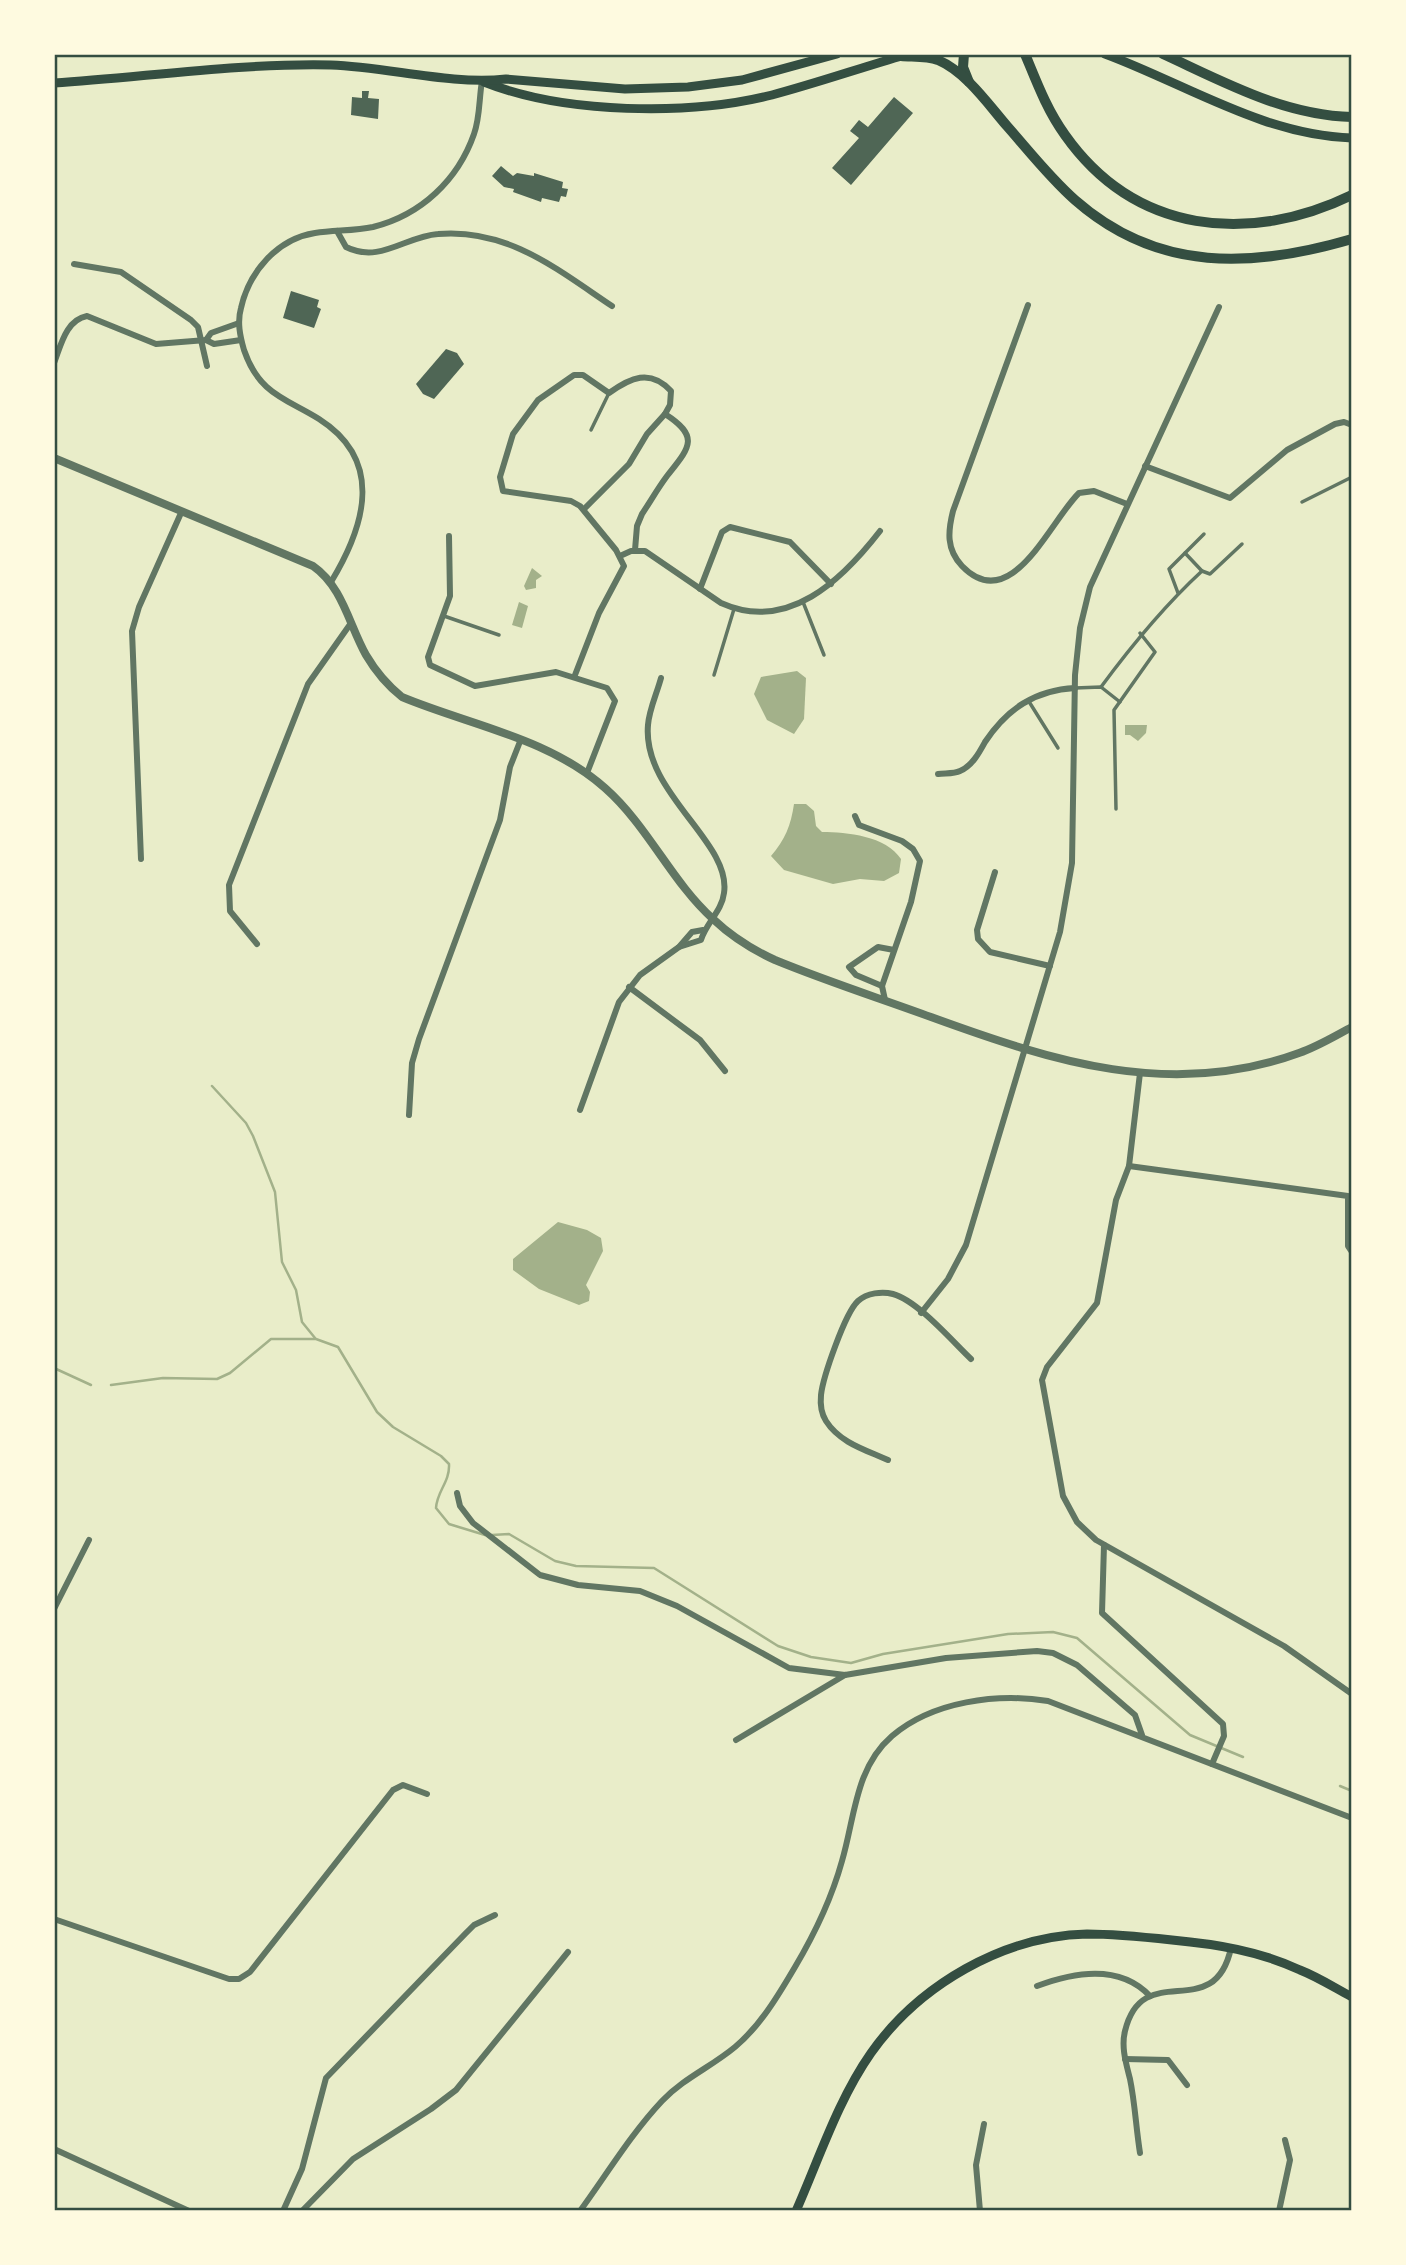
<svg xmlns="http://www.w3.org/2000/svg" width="1406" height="2265" font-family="Roboto,sans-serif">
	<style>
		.water { fill: #a3b18a }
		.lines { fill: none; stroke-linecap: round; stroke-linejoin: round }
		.stream { stroke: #a3b18a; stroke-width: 2.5 }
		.building { fill: #4f6655 }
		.service { stroke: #617663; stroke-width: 3.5 }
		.minor { stroke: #617663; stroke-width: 6 }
		.tertiary { stroke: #617663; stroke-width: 8 }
		.secondary { stroke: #344e41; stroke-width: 9 }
		.primary { stroke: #344e41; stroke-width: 10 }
		.motorway { stroke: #344e41; stroke-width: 10 }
		.neatline { fill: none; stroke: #344e41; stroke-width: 2.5 }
	</style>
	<rect width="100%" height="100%" fill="#e9edc9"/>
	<g class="water">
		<path d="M532,568L542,576L536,580V588L526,590L524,586Z"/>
		<path d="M519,602L528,606L522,628L512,625Z"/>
		<path d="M797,671L806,678L804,719L794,734L767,720L754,694L761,677Z"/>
		<path d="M1125,725H1147L1146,733L1138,741L1130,735H1125Z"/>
		<path d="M794,804H806L814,811L816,826L822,832C847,832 886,836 901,859L899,873L884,881L860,879L833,884L784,870L771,856C785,840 791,825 794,804Z"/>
		<path d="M558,1222L587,1230L601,1238L603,1251L586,1285L590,1292L589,1301L579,1305L539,1289L513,1270V1259Z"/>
	</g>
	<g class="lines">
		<g class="stream">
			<path d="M212,1086L246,1123L253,1136L275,1192L282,1262L296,1290L302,1322L315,1338"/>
			<path d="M54,1368L91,1385"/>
			<path d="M111,1385L163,1378L217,1379L230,1373L271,1339H316L338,1347L377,1412L393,1427L441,1456L449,1464C450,1482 437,1491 436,1508L449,1524L485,1535"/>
			<path d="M492,1535L509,1534L555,1561L576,1566L654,1568L778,1646L811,1657L851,1663L883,1654L1008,1634L1053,1632L1077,1638L1190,1735L1243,1757"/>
			<path d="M1340,1786L1352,1791"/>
		</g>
	</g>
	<g class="building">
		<path d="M362,91H369L368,98L379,99L378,119L351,115L352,97L362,98Z"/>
		<path d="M894,97L913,113L851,185L832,168L859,138L850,131L859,120L868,127Z"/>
		<path d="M501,166L513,176L517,173L534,176V173L563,182L562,188L568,189L566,197L561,196L559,202L542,198L541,202L513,192L514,189L504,187L492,176Z"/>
		<path d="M291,291L319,300L317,307L321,309L314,328L283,318Z"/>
		<path d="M446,349L457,353L464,364L434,399L423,394L416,384Z"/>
	</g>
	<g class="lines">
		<g class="service">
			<path d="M591,430L609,393"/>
			<path d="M1302,502L1352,477"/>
			<path d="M1185,553L1202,571"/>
			<path d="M1178,593L1169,569L1204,534"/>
			<path d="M803,602L824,655"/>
			<path d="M444,616L499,635"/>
			<path d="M714,675L734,609"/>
			<path d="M1101,687C1132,645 1164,606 1202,571L1210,574L1242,544"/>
			<path d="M1075,688L1101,687L1120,702"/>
			<path d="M1028,700L1058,748"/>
			<path d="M1116,809L1114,710L1155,652L1140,633"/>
		</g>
		<g class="minor">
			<path d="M337,231L346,247C380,264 406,236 438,234C508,228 558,270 612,306"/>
			<path d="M74,264L121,272L191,320L198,327L207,366"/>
			<path d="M1028,305L953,511C948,531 946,549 962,566C1011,617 1050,521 1079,493L1094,491L1127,504"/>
			<path d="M206,340L214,344L241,340"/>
			<path d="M54,363C61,345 66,320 87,316L156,344L206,340L211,333L239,323"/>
			<path d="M1145,466L1230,498L1287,450L1335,424L1344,422L1352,425"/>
			<path d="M584,509L629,464L647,434L665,414C701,437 689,448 667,476C658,488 650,502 642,514L637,526L635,550"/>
			<path d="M449,536L450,596L428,657L430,665L475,686L556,672L607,688L615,701L587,773"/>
			<path d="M620,556L631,551H645L721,603C788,633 842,580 880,531"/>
			<path d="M331,582C365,526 385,461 319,419C285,398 259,394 244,350C240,336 237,322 241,308C249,272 277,239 315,233C334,230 354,231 373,227C421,215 458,180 474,134C480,118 479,98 482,81"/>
			<path d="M700,589L722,532L730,527L790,542L831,584"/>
			<path d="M575,675L599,613L624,566L616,550L580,506L571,501L503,491L500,477L513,434L538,400L574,375H583L609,393C630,378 650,368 671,391L670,405L665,414"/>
			<path d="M661,678C657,693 649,710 648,725C642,793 732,842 724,893C722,911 706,923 701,940L679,947"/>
			<path d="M938,774C945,773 954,774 960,771C972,766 979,753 985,742C1007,709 1035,690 1075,688"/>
			<path d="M855,816L859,825L902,841L913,849L920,861L911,902L882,986L885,1000"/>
			<path d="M141,859L132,631L139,607L181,513"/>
			<path d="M995,872L977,930L978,939L990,952L1050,966"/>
			<path d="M257,944L230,911L229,885L308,684L351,623"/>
			<path d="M882,986L856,975L849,967L878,947L894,950"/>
			<path d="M629,987L700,1040L725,1071"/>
			<path d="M1140,1073L1129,1166L1116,1200L1097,1303L1047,1367L1042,1380L1063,1496L1077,1522L1096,1540L1284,1646L1352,1694"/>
			<path d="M580,1110L619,1002L640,975L679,947L692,932L703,930"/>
			<path d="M409,1115L412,1063L419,1039L500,820L510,767L521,739"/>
			<path d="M1129,1166L1348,1196V1246L1352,1252"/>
			<path d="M921,1313L948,1279L966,1245L1060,932L1072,863L1075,675L1080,628L1090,587L1219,307"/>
			<path d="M888,1460C866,1450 840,1443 826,1421C821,1413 820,1405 821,1395C823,1377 845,1313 858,1301C867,1293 882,1291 893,1294C918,1301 952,1341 971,1359"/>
			<path d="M457,1493L460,1506L473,1523L540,1575L578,1585L640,1591L677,1606L789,1668L845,1675L946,1658L1037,1651L1053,1653L1077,1665L1135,1715L1142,1735"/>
			<path d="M1104,1545L1102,1613L1223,1724L1224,1736L1212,1764"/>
			<path d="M54,1609L89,1540"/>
			<path d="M736,1740L845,1675"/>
			<path d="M54,1919L229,1979H239L250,1972L393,1790L403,1785L427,1794"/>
			<path d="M1037,1986C1074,1972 1120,1964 1150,1996"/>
			<path d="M1125,2059L1168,2060L1187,2085"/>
			<path d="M54,2149L189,2211"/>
			<path d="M1140,2153C1136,2128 1135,2103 1130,2079C1126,2063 1121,2047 1125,2031C1143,1957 1214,2026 1231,1948"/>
			<path d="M283,2211L302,2169L326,2078L465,1934L474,1925L495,1915"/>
			<path d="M302,2211L353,2159L431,2109L456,2090L568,1952"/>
			<path d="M580,2211C607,2174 631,2134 662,2101C684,2078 711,2067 735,2047C760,2026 778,1996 795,1967C814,1935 832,1897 842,1861C855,1817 855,1768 892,1736C933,1701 997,1693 1048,1701L1352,1818"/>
			<path d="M980,2211L976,2165L984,2124"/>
			<path d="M1279,2211L1290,2160L1285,2140"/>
		</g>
		<path class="tertiary" d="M54,458L313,566C343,587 349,625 366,655C376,672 387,685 402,697C469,725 549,738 605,788C648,826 671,881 713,919C731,936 753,950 775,960C826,981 879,998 931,1017C1052,1061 1171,1100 1299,1053C1317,1047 1335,1036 1352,1027"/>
		<g class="secondary">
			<path d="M1105,54C1186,84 1263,135 1352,138"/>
			<path d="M484,82C564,114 689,116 772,95C817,83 860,68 905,55"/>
			<path d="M54,83C146,77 239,63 331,65C389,67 449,85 506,79L625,89L688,87L742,80L837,54"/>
			<path d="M796,2211C819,2159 838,2100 871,2053C919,1985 1003,1936 1087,1934C1115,1934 1144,1937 1172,1940C1215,1944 1260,1951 1300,1970C1318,1977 1335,1988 1352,1997"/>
		</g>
		<path class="primary" d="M1163,54C1224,82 1283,115 1352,117"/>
		<g class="motorway">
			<path d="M964,54L963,67L969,82"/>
			<path d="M1025,54C1037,83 1047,110 1065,135C1135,234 1249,245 1352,195"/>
			<path d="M901,56C913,57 927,56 938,60C966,72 988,104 1007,126C1029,151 1050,178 1075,200C1158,273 1253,268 1352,239"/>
		</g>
	</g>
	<rect width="1406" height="2265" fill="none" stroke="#fefae0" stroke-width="112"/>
	<rect x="56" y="56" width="1294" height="2153" class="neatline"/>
</svg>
